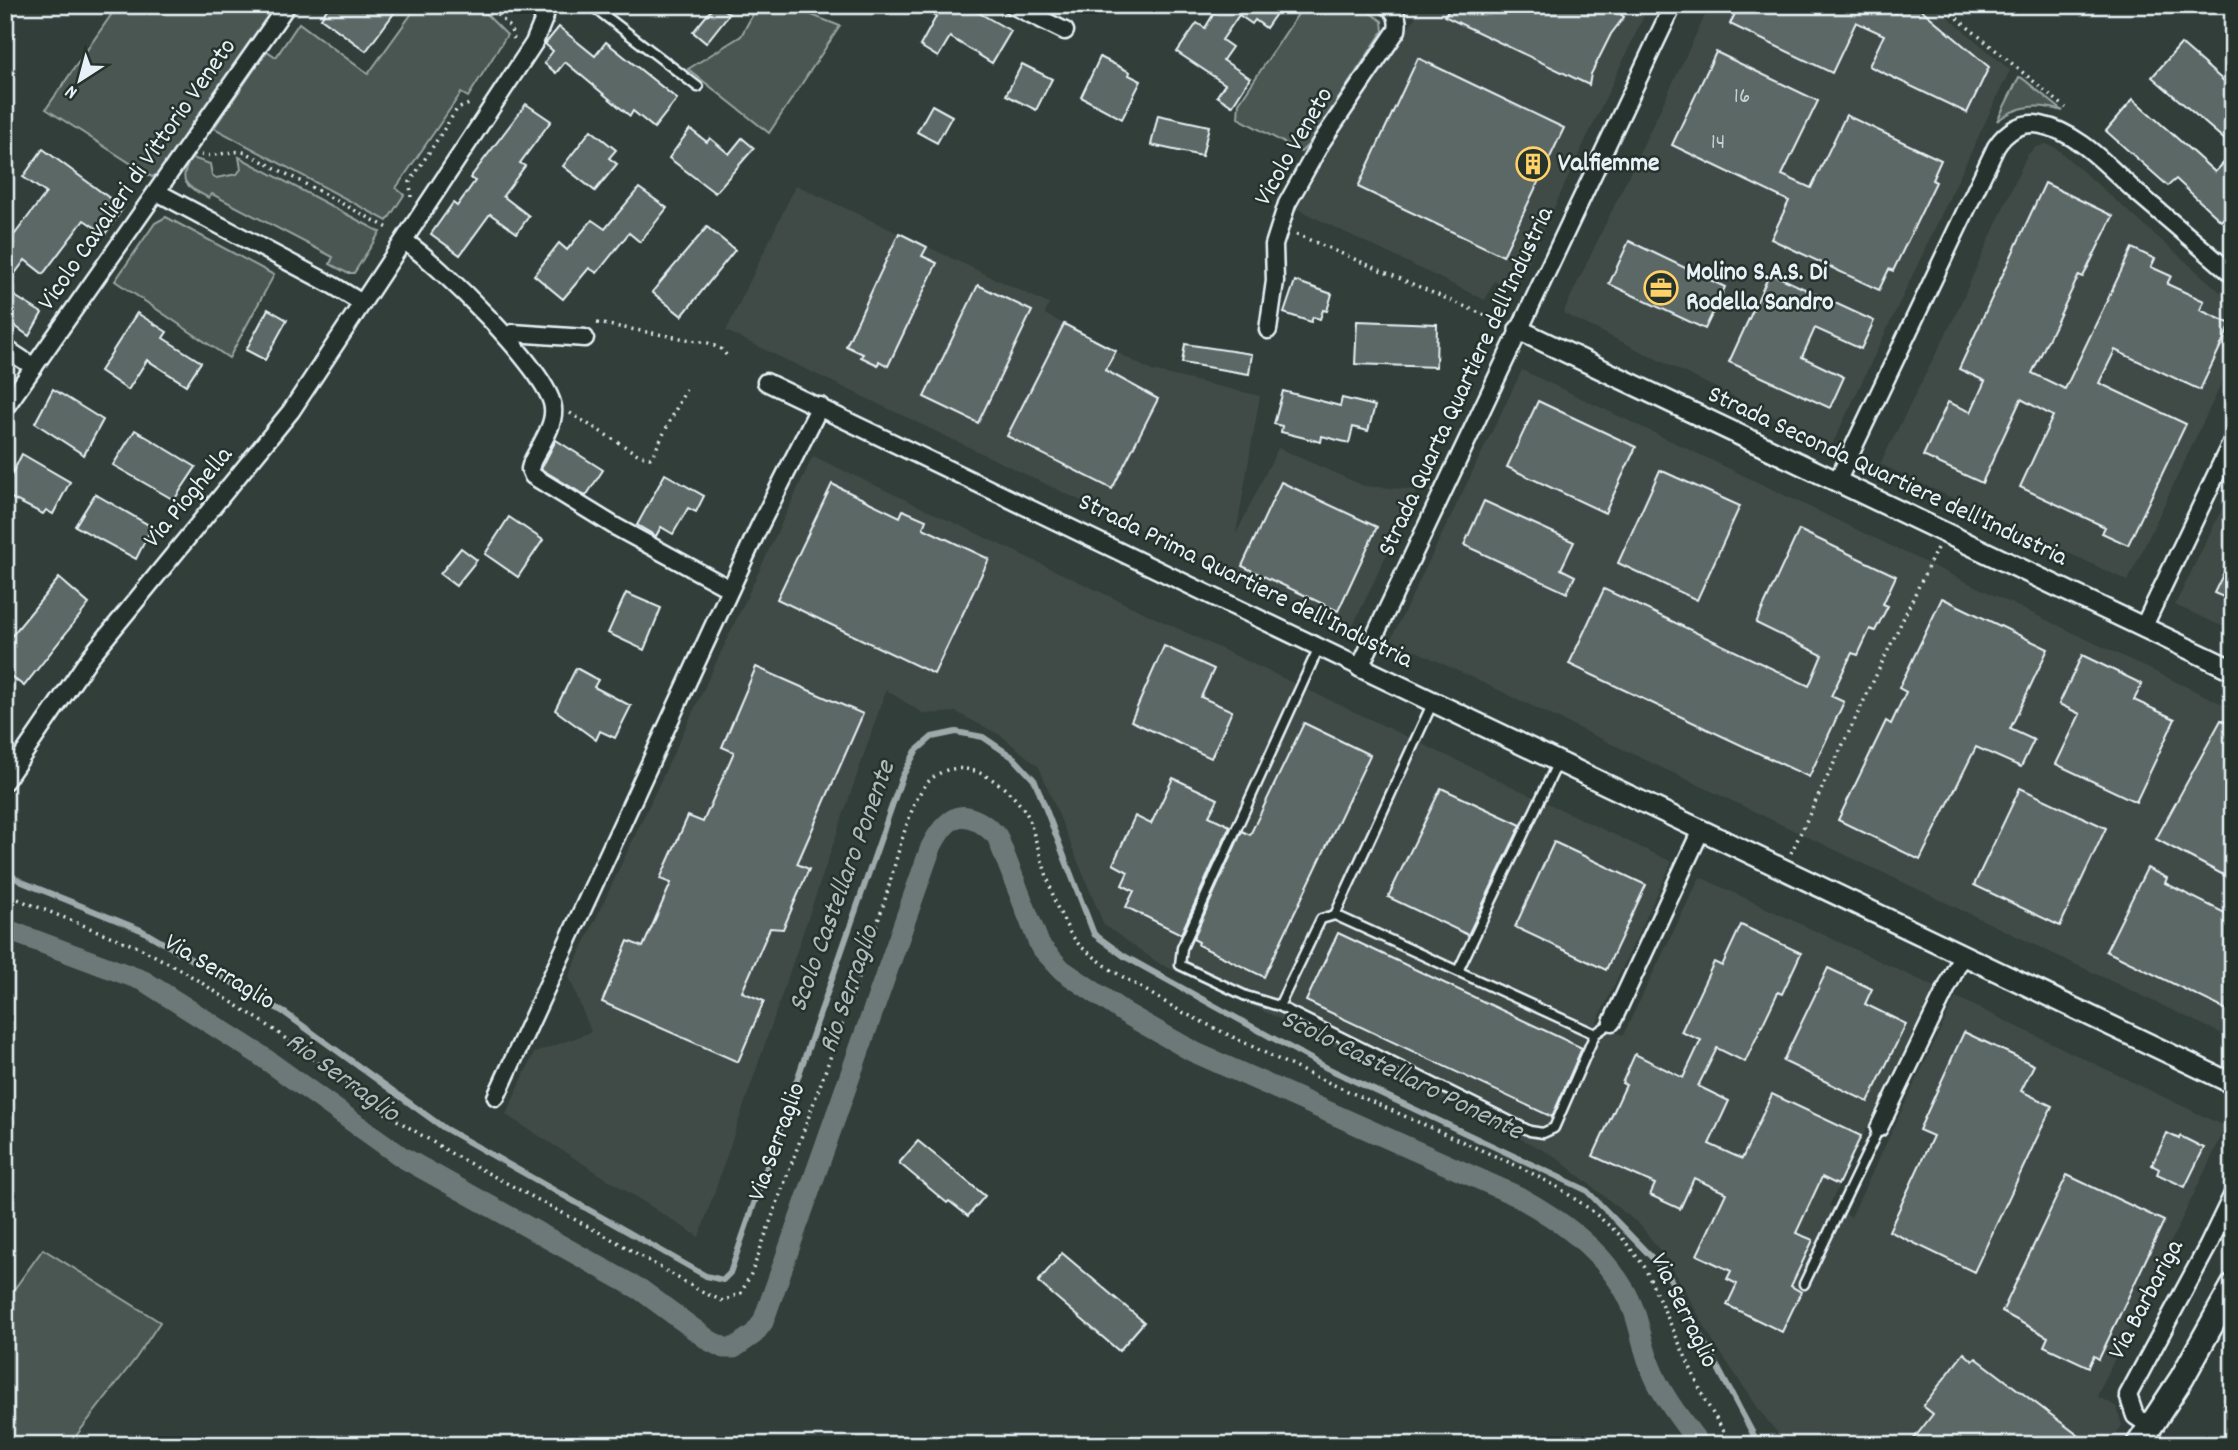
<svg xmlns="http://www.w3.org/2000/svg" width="2238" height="1450" font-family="Dekko,sans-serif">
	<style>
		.built { fill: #3f4b46 }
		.green { fill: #495651; stroke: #98a4a4; stroke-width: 2 }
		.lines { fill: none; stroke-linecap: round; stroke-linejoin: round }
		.stream { stroke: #9ea9ab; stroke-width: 6 }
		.canal { stroke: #6d7978; stroke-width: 21 }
		.building { fill: #5c6865; stroke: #e8f1f8; stroke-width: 2 }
		.service-casing { stroke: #e8f1f8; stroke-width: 13 }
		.minor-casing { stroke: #e8f1f8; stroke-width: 21 }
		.tertiary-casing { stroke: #e8f1f8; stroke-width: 24 }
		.secondary-casing { stroke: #e8f1f8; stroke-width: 28 }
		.path { stroke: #e8f1f8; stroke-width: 3.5; stroke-dasharray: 2 5; stroke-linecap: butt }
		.service { stroke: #26332d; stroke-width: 8 }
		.minor { stroke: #26332d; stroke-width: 16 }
		.tertiary { stroke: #26332d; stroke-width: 19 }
		.secondary { stroke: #26332d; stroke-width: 23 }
		.labels { text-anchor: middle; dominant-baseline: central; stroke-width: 5; stroke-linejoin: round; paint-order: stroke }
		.number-label { font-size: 23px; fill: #c5cfd3 }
		.street-label { font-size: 26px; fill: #e8f1f8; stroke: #26332d }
		.poi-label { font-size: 26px; font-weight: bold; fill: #e8f1f8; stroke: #26332d; text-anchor: start }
		.water-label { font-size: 28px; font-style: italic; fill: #b1bbbe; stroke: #26332d }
	</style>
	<rect width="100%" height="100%" fill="#323e39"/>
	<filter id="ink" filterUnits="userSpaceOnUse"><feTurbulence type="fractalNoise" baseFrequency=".0143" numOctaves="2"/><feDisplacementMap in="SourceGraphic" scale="14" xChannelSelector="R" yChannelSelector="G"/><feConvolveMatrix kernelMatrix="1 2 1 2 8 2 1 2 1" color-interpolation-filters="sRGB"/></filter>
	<g filter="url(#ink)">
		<g class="built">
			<path d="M1407,5H1649L1515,291L1494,281L1485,300L1297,209L1328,151L1418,13Z"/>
			<path d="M1710,5H1934L2010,70L1832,445L1563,313Z"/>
			<path d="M2046,144L2056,148L2233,303V359L2128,581L1880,464L1953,320L2027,155L2036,147Z"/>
			<path d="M796,185L1049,304L1045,314L1152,371L1260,396L1236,534L1278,448L1364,486L1417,490L1351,630L726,331Z"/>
			<path d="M1522,370L2233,709V1039L1391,639Z"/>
			<path d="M813,456L1672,862L1596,1024L1623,1035L1700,877L1935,987L1829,1206L1851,1217L1956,997L2226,1127L2097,1396L2117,1407L2122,1426L2113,1437L2115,1441L2112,1445H1787L1760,1411L1714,1343L1669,1262L1640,1225L1553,1155L1274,1016L1160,964L1104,925L1039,767L1002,736L956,712L924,714L886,690L699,1237L506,1115L534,1053L591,1032L569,976Z"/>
			<path d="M2233,486V631L2175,605Z"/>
		</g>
		<g class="green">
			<path d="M118,5H279L160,173L152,177L46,109Z"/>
			<path d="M418,5H477L507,35L468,97L461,93L396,188L404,195L387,221L214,128L267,51L276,57L299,23L368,74Z"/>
			<path d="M758,5H786L840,26L769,133L688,69L741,36Z"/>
			<path d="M1304,5H1359L1382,21L1383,31L1308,145L1301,152L1238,118L1239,103Z"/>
			<path d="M2019,77L2022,78L2063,111C2038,103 2018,105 1997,121Z"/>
			<path d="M239,157L380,232L354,273H347L330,264L333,257L212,194L209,198C188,187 175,182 192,158L210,164L212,175L216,178L237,174L241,169Z"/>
			<path d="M166,217L274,275L229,358L115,281L155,223Z"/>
			<path d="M43,1249L160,1322L136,1358L69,1445H5V1302Z"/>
		</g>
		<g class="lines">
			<path class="stream" d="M5,872L22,882L141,930L182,954L285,1013L444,1128L706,1276L723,1280L730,1273L902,777L916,751L932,737L956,732L983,737L1014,758L1035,781L1094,934L1124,956L1327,1068L1586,1190L1667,1273L1759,1445"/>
			<path class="canal" d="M5,929L144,981L257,1053L402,1157L641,1290L710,1341L724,1348H734L754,1334L763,1322L931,847C950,810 967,807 997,836L1040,946L1062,970L1125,1013L1194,1052L1517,1196C1559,1219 1600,1248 1625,1291C1640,1317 1641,1346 1653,1373C1664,1399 1683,1422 1700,1445"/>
		</g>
		<g class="building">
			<path d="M330,5H400L366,51L321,18Z"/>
			<path d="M715,5H718L729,14L706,43L693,32Z"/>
			<path d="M915,5H965L1011,31L992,63L950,37L938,57L920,46L936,17Z"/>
			<path d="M1219,5H1282L1266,28L1255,20L1252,24L1239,15L1222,40L1232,47L1223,60L1250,78L1232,106L1217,96L1225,84L1177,52L1197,23L1205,28Z"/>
			<path d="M1453,5H1610L1624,17L1611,34L1591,74L1589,85L1444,16Z"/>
			<path d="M1739,5H1879L1895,13L1898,5H1916L1989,67L1967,113L1869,66L1884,35L1856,22L1832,73L1730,24Z"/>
			<path d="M559,27L595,56L606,42L677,99L654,128L633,111L630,116L565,62L556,73L544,63L553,51L545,44Z"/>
			<path d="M2181,44L2233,89V147L2152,77Z"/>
			<path d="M1716,52L1818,101L1782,175L1811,188L1846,115L1941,160L1932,180L1936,182L1893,271L1889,269L1879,290L1771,239L1789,201L1672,145Z"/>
			<path d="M1100,57L1130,72L1129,75L1141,81L1122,119L1081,97Z"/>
			<path d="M1418,58L1564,128L1503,256L1358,187Z"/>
			<path d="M1022,64L1052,79L1036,110L1006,95Z"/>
			<path d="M2133,99L2215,172L2233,153V208L2221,221L2176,179L2168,186L2106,131Z"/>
			<path d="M526,104L551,121L520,163L525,166L503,196L529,216L517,233L490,214L460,255L431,234L453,203L457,206L475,181L470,178Z"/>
			<path d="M932,105L952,116L937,143L917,132Z"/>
			<path d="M1158,115L1209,126L1202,156L1151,145Z"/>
			<path d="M690,129L707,142L710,138L729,154L742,138L754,148L715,193L669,158Z"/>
			<path d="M591,130L616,150L609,158L617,164L595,191L563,166Z"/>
			<path d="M43,149L123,208L105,234L84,220L43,274L25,260L5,287V227L15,234L46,193L23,177Z"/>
			<path d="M2045,183L2113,216L2083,277L2079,275L2032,373L2065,389L2132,248L2155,259L2151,267L2171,276L2167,284L2204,301L2200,310L2231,324L2200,390L2115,350L2099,383L2186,424L2128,545L2102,533L2105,527L2020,487L2053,416L2021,399L1982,483L1923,456L1948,402L1971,412L1985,381L1959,369Z"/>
			<path d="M639,188L667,208L640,242L629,233L597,273L589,268L563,299L534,275L559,243L567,250L592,220L605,229Z"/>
			<path d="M707,227L735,250L682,316L652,292Z"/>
			<path d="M899,233L927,247L922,256L937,263L888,366L879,361L878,365L861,357L863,354L846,346Z"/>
			<path d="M1629,241L1725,287L1705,329L1609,284Z"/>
			<path d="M1770,273L1874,321L1861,349L1815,328L1802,357L1844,377L1830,408L1729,362Z"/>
			<path d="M1295,281L1332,294L1327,311L1323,310L1320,319L1313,317L1311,322L1284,313Z"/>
			<path d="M978,285L1032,311L978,423L924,397Z"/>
			<path d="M5,290L42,313L29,336L5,319Z"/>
			<path d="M268,309L287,320L265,360L246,350Z"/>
			<path d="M137,313L167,332L163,338L201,362L186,385L147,360L128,390L100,371Z"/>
			<path d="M1357,321L1437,324L1436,367L1355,364Z"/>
			<path d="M1064,324L1116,351L1105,370L1158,399L1112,489L1007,436Z"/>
			<path d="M1185,344L1252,354L1249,374L1182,363Z"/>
			<path d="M53,389L103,420L84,455L35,423Z"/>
			<path d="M1283,391L1340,406L1342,398L1375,406L1368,431L1353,427L1349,443L1322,436L1321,442L1281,432L1282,426L1274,424Z"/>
			<path d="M1538,401L1636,447L1605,513L1507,467Z"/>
			<path d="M135,430L196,467L174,500L113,465Z"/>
			<path d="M556,440L603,470L586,496L541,469Z"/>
			<path d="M22,454L70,482L53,514L46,510L43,514L5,495V488Z"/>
			<path d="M1660,470L1740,506L1697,600L1618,563Z"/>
			<path d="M665,474L704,496L696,512L688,508L673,534L661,527L656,536L637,525Z"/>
			<path d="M1281,482L1377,527L1338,611L1242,566Z"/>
			<path d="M832,484L900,517L903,510L926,520L923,528L989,559L934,674L777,599Z"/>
			<path d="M95,494L152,527L136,559L75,526Z"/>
			<path d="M1484,501L1574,542L1561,569L1575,576L1567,593L1464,545Z"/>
			<path d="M509,517L543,540L518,577L485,554Z"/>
			<path d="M1799,530L1896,576L1883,604L1888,606L1875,631L1870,629L1858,655L1852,653L1831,696L1844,702L1809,777L1569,664L1604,589L1809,686L1822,655L1756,623Z"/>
			<path d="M461,548L477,560L456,586L440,574Z"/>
			<path d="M2233,554V601L2214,593Z"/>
			<path d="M59,578L89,604L24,686L5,672V644Z"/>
			<path d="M626,593L661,608L644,650L608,633Z"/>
			<path d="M1942,598L2048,649L2010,729L2034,740L2021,767L1976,747L1920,860L1838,820L1886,721L1891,724L1906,692L1899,688Z"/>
			<path d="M1164,646L1214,669L1201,697L1232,711L1211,758L1131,721Z"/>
			<path d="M2082,655L2142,684L2134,700L2175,719L2136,802L2056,764L2080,714L2059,704Z"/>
			<path d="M756,667L863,714L797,864L809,869L783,929L770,928L742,992L764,1001L738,1062L602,1002L628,941L643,947L671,883L660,879L688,816L703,822L734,752L722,747Z"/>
			<path d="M576,668L598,680L594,687L631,706L615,738L600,731L596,740L555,710Z"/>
			<path d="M2221,720L2233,726V880L2156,839Z"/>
			<path d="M1304,723L1370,755L1264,977L1198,945L1199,942L1193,939L1242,831L1250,835Z"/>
			<path d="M1173,778L1218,799L1209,816L1230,826L1181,934L1126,907L1134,891L1122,885L1128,872L1113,864L1135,816L1151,824Z"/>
			<path d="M1441,788L1521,825L1468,935L1388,897Z"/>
			<path d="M2020,788L2106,828L2060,926L1974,885Z"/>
			<path d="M1554,842L1646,885L1606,970L1515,927Z"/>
			<path d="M2147,868L2167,878L2165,883L2233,917V977L2227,988L2233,991V1013L2106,951Z"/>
			<path d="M1741,925L1801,953L1782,994L1778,992L1745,1062L1717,1048L1698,1086L1729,1101L1709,1144L1742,1159L1772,1094L1861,1136L1838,1185L1822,1177L1796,1233L1813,1240L1791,1286L1801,1292L1782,1332L1727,1305L1737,1284L1727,1279L1731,1271L1697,1255L1726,1193L1694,1178L1680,1209L1650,1195L1655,1184L1593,1156L1626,1085L1622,1083L1635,1054L1683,1078L1701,1040L1681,1032L1714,962L1722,966Z"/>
			<path d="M1338,933L1582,1048L1552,1117L1306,1001Z"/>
			<path d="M1828,968L1872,989L1865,1004L1906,1024L1868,1102L1783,1061Z"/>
			<path d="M1964,1032L2034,1065L2021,1091L2052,1106L1974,1272L1889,1231L1933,1136L1919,1130Z"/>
			<path d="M2167,1133L2179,1139L2180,1136L2204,1148L2185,1187L2157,1174L2159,1169L2152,1165Z"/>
			<path d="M918,1141L985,1196L968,1216L949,1201L947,1203L899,1163Z"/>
			<path d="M2067,1175L2164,1221L2099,1359L2094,1356L2089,1367L2044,1346L2048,1337L2002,1312Z"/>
			<path d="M1062,1253L1144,1322L1119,1351L1038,1282Z"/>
			<path d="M1964,1353L1973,1361L1976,1358L2091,1445H1909L1933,1414L1923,1406Z"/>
		</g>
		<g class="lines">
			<defs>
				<g id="service">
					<path d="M591,5L698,87"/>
					<path d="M1335,915L1433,702"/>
					<path d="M1458,971L1558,762"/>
					<path d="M1279,1006L1246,996L1180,965L1182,948L1319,647"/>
					<path d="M1595,1034L1554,1128L1543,1133L1530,1131L1279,1006L1321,919L1335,915L1595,1034L1612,1022"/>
					<path d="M1804,1284L1879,1128"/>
				</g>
				<g id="minor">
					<path d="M1012,5L1065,31"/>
					<path d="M157,192L334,286L362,303"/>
					<path d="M404,241C436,261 550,372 553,408C555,426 539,447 532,462L530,469L533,476L616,527L730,589"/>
					<path d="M1268,330L1275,281L1274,245L1287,204L1322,141L1397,30C1399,19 1396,11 1386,5"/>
					<path d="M507,337L513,333L585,338"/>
					<path d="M5,348L34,367"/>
					<path d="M766,382L1360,667L1673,5"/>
					<path d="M5,408L287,5"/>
					<path d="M1837,482L1996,147C2006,131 2022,121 2041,125C2078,132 2107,166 2134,190C2167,218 2200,246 2233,275"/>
					<path d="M2143,628L2233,439"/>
					<path d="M5,781L90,657L291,411L534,43L545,16L543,5"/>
					<path d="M1612,1022L1701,830"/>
					<path d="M496,1097L759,527L820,406"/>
					<path d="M1879,1128L1963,954"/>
					<path d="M2151,1427L2135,1416L2128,1395L2208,1246L2233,1194"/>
				</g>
				<g id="tertiary">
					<path d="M1519,330L2233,670"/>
					<path d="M1360,667L2233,1084"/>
				</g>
				<path id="secondary" d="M2138,1445L2182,1378L2233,1286"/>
			</defs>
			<use href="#service" class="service-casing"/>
			<use href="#minor" class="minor-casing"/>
			<use href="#tertiary" class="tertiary-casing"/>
			<use href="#secondary" class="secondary-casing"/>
			<g class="path">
				<path d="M488,5L510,27L514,39"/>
				<path d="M1941,5L2066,108"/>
				<path d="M201,155C217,158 232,148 247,153L390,229"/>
				<path d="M411,197L410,182L457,109L472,103"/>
				<path d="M1296,234L1501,322"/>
				<path d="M597,323L708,343L721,349L729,358"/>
				<path d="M570,413L639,455L650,458L655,451L687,387"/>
				<path d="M1791,853L1937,548"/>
				<path d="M5,894L140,948L183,971L266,1024L387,1114L454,1155L617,1242L702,1292L723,1301L741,1293L752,1272C796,1150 842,1029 883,906C893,876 908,802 928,782C961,748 1010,785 1028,816L1056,905L1070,933L1080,946L1113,971L1180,1011L1298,1069L1522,1168L1559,1188L1591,1210L1620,1235L1644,1266L1706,1402L1732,1445"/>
				<path d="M2228,1266L2233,1255"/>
			</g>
			<use href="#service" class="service"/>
			<use href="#minor" class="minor"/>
			<use href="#tertiary" class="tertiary"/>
			<use href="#secondary" class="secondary"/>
		</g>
	</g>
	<defs>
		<symbol id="building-ring" viewBox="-11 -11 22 22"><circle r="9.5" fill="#26332d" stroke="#ffd166" stroke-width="1.5"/><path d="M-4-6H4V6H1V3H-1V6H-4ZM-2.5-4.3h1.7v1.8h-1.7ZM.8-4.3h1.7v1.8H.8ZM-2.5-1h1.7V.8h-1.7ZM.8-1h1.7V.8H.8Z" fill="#ffd166"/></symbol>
		<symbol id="office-ring" viewBox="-11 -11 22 22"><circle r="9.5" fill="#26332d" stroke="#ffd166" stroke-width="1.5"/><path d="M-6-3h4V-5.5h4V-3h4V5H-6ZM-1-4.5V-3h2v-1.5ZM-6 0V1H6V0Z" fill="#ffd166"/></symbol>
	</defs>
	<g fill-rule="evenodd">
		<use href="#building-ring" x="1514" y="145" width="38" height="38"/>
		<use href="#office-ring" x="1642" y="269" width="38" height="38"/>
	</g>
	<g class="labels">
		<g class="number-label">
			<text x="1742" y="97">16</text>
			<text x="1718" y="143">14</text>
		</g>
		<g class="street-label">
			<text transform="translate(1295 147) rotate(-60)">Vicolo Veneto</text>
			<text transform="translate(138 175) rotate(-55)">Vicolo Cavalieri di Vittorio Veneto</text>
			<text transform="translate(1467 382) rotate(-65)">Strada Quarta Quartiere dell'Industria</text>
			<text transform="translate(1887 477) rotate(25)">Strada Seconda Quartiere dell'Industria</text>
			<text transform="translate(189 498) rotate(-50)">Via Pioghella</text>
			<text transform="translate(1245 582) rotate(26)">Strada Prima Quartiere dell'Industria</text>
			<text transform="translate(219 973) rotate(31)">Via Serraglio</text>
			<text transform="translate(778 1142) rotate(-70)">Via Serraglio</text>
			<text transform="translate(2147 1300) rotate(-62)">Via Barbariga</text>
			<text transform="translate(1683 1311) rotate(64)">Via Serraglio</text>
		</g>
		<g class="poi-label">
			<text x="1558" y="164">Valfiemme</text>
			<text x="1686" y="273">Molino S.A.S. Di<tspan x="1686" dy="30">Rodella Sandro</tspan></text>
		</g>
		<g class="water-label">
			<text transform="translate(844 887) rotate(-70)">Scolo Castellaro Ponente</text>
			<text transform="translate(851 990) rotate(-71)">Rio Serraglio</text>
			<text transform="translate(1401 1077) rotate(26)">Scolo Castellaro Ponente</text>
			<text transform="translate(341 1079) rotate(36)">Rio Serraglio</text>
		</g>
	</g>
	<rect width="2238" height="1450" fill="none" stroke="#26332d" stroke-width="28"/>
	<rect x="14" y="14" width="2210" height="1422" fill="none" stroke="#e8f1f8" stroke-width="2.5" filter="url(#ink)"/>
	<g transform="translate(80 80) rotate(216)" stroke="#26332d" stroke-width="5" paint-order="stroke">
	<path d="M0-5L12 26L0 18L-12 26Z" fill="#e8f1f8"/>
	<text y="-10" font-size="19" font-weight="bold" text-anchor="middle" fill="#e8f1f8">N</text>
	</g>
</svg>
